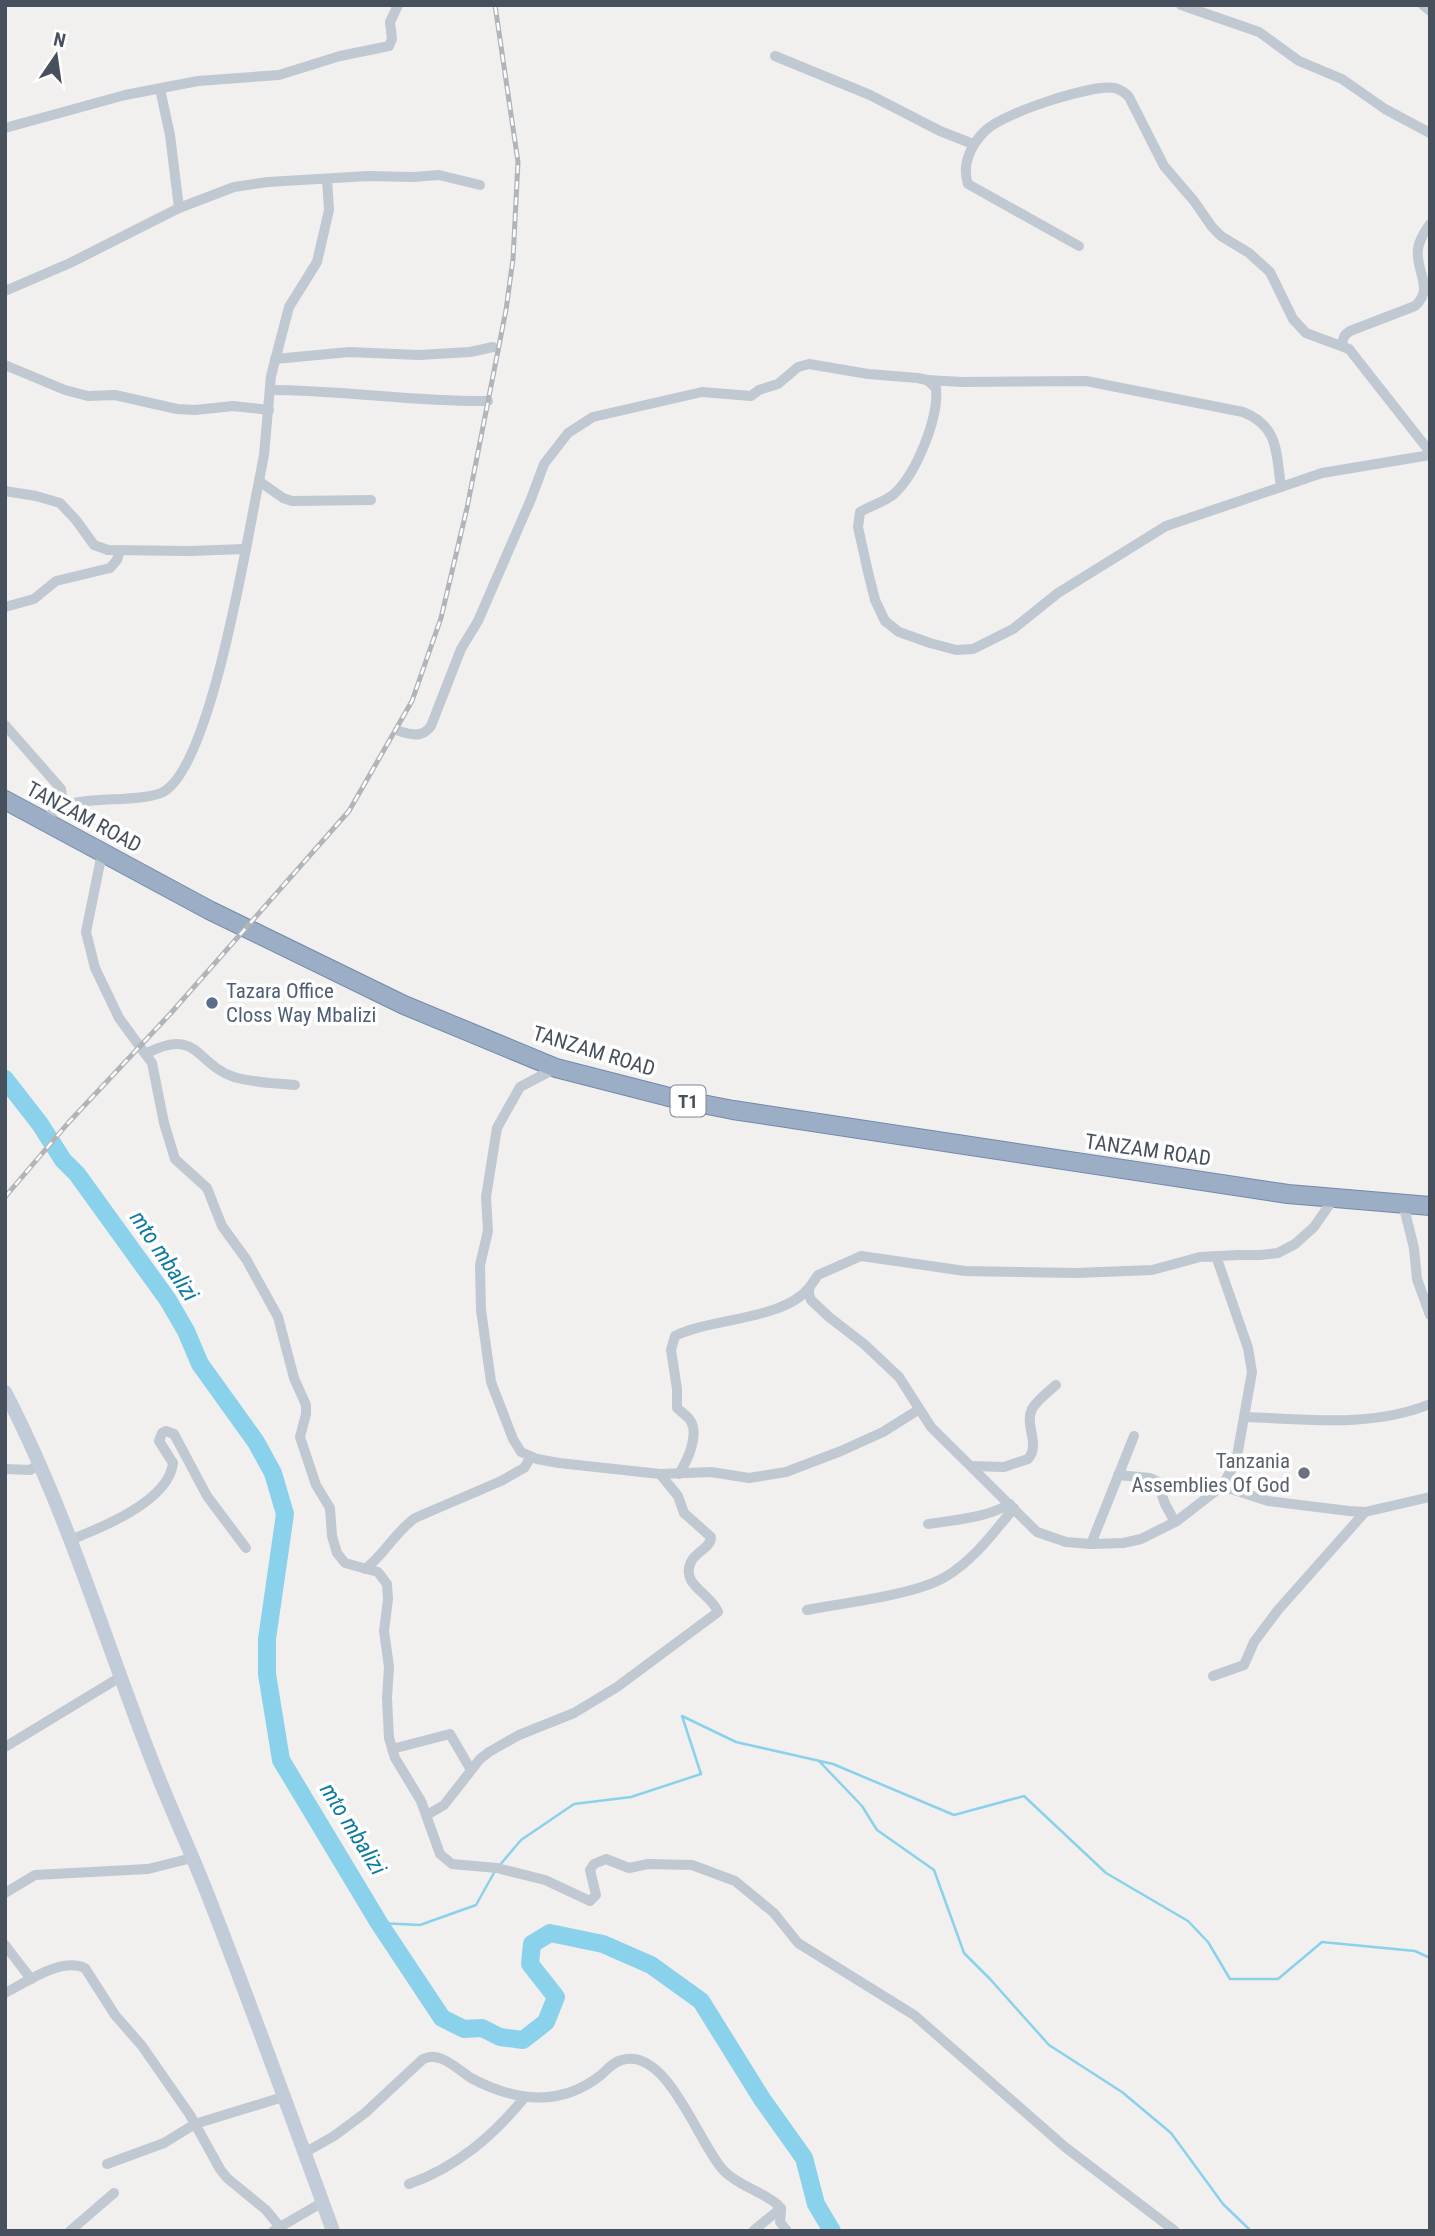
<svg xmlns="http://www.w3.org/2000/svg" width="1435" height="2236" font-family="'Roboto Condensed',sans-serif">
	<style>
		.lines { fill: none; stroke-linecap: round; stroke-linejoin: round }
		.stream { stroke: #8ad2ec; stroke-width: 2.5 }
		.river { stroke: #8ad2ec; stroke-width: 18 }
		.trunk-casing { stroke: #7289aa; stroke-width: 20 }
		.minor { stroke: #c0c8d1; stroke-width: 10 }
		.secondary { stroke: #c2cbd8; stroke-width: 14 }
		.trunk { stroke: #9baec6; stroke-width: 18 }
		.rail-casing { stroke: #b1b4b9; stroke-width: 5 }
		.rail { stroke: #fff; stroke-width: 2.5; stroke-dasharray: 8; stroke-linecap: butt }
		.service-dot { fill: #5c6f8a; stroke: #fff; stroke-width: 2.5 }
		.worship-dot { fill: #6b7280; stroke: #fff; stroke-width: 2.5 }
		.labels { text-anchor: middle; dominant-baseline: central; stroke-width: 7; stroke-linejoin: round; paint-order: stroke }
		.shield { fill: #fff; stroke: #7e858e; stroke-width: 2 }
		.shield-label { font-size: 19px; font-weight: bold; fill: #47515d }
		.street-label { font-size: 21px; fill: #47515d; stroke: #fff }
		.service-label { font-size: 21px; fill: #4e5e75; stroke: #fff; text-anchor: start }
		.worship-label { font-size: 21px; fill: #5b616d; stroke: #fff; text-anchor: end }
		.water-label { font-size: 23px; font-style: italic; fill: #0c7aa2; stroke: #fff }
	</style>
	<rect width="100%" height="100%" fill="#f2efef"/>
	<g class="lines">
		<g class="stream">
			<path d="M819,1761L862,1806L877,1830L934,1870L964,1953L990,1979L1049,2045L1122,2092L1171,2133L1223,2204L1251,2231"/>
			<path d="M499,1866L521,1840L574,1804L631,1797L701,1774L682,1716L736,1742L833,1764L954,1815L1024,1796L1106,1873L1188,1921L1208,1942L1230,1979H1278L1322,1942L1415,1951L1430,1958"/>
			<path d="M379,1923L420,1925L476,1905L495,1871"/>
		</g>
		<path class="river" d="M5,1079L40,1124L63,1160L77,1174L168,1300L186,1331L200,1364L256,1442L273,1473L285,1514L267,1639V1674L281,1760L379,1923L442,2018L464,2029L482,2028L500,2037L523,2040L546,2022L556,1997L530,1964L532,1944L550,1933L603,1944L651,1965L701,2001L762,2099L804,2158L816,2204L832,2231"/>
		<defs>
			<path id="trunk" d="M5,800L209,910L404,1005L556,1068L677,1099L733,1110L1288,1194L1430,1206"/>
		</defs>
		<use href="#trunk" class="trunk-casing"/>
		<g class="minor">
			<path d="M1181,5L1259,32L1299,61L1342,79L1385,109L1430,133"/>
			<path d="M1423,5L1430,11"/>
			<path d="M775,56L870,95L940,131L973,144"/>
			<path d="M160,89L170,135L179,208"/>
			<path d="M5,128L125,95L198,81L279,75L340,56L389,46L392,39L390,22L398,5"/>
			<path d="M1079,246L968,184C961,164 972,143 986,130C1004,113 1091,84 1115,88C1121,90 1125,92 1129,97L1164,166L1194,201L1212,227L1221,236L1249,253L1270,272L1293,319L1306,333L1349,349L1430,452"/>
			<path d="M5,291L70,263L179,208L234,187L268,182L368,176L413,177L439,175L480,185"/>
			<path d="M1341,345L1345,335L1350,331L1415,306C1435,288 1415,271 1418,249C1419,240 1425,231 1430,224"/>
			<path d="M275,359L349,352L419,355L470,352L493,347"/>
			<path d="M5,365L65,390L88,396L115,395L177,409L195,410L233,406L269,410"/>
			<path d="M927,380L962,382L1086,381L1243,412C1279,426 1276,453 1281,487"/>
			<path d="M270,390C342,390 415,402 488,401"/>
			<path d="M259,481L283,498L292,501L371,500"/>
			<path d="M5,491L36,496L60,503L76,520L94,545L108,550L190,551L245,549"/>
			<path d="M5,607L34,599L56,581L110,568L117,560L120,550"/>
			<path d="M5,725L61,789L62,795L56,809"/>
			<path d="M399,731C412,735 422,738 431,726L461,649L478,621L531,499L544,464L568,433L593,417L702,392L751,396L759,390L778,384L798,367L809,364L868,374L918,378L927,380L936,388C939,418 916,474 894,494C885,502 871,505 860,512L858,527L868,572L875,600L885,621L899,632L930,643L956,650L973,649L1013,629L1058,593L1166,526L1322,473L1430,455"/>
			<path d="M46,823C49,818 51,813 55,810C74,795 137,803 161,793C211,772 247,538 259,481L264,455L271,376L289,307L317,262L329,210L327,179"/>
			<path d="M102,853L86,932L95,968L119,1018L152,1063L164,1123L175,1159L207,1188L222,1226L246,1259L278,1317L294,1378L306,1405V1414L300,1437L316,1485L330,1508L332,1536L337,1553L345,1563L378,1572L387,1584L388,1599L384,1631L389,1667L387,1698L389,1738L395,1758L421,1801L440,1854L452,1864L497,1868L545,1880L590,1901L596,1895L590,1870L594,1864L606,1859L629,1868L648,1864L692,1865L735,1881L774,1913L798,1943L914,2015L1065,2147L1175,2231"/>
			<path d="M147,1053C199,1027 195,1064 234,1077C254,1083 275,1083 295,1085"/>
			<path d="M556,1068L520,1087L497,1128L486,1197L488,1231L480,1265L481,1310L491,1382L513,1439L521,1452L537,1459L559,1463L660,1474L711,1472L749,1478L786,1472L841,1451L883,1432L918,1410"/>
			<path d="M1403,1204L1414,1248L1417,1279L1430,1315"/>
			<path d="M1216,1256L1248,1348L1252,1372L1236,1462L1222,1486L1177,1521L1141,1539L1123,1543L1091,1544L1066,1542L1037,1532L931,1427L899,1377L864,1344L829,1317L811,1300L809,1294V1288L818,1275L861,1256L965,1271L1076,1273L1152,1270L1200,1257L1238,1255H1260L1278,1253L1295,1244L1314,1227L1334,1198"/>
			<path d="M1245,1417C1306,1419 1372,1428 1430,1404"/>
			<path d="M971,1466L1004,1467L1028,1459C1041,1444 1024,1426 1032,1409C1037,1400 1048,1392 1056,1385"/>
			<path d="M5,1469L30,1470L39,1464"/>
			<path d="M679,1474C687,1461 700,1435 690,1420C687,1415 681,1412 677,1408V1389L671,1350L675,1336C711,1318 783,1320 809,1288"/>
			<path d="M1118,1475L1150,1478L1157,1481L1165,1504L1175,1522"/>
			<path d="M1222,1486L1268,1501L1349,1511L1365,1512L1430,1497"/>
			<path d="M928,1524C956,1520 985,1518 1010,1504"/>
			<path d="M70,1540C101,1528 169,1501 173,1463L159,1441L162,1433L166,1431L174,1434L207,1496L246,1548"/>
			<path d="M1091,1544L1134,1436"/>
			<path d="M365,1569C385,1554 395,1532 415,1518L501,1481L524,1468L531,1457"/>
			<path d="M807,1610C843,1603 915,1595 945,1577C973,1561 994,1532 1014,1508"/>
			<path d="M1213,1676L1244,1665L1254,1642L1278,1610L1365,1512"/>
			<path d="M5,1747L122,1676"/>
			<path d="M392,1749L450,1734L471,1770"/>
			<path d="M427,1815L444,1805L480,1759L489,1752L519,1735L574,1713L617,1687L718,1612C711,1593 680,1585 691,1562C696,1551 711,1548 711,1537L684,1513L678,1496L660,1474"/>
			<path d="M5,1893L35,1875L148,1869L192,1858"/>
			<path d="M5,1945L31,1979"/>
			<path d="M5,1993C27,1982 60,1957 85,1968L115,2015L142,2046L190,2115L220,2169L227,2178L266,2210L280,2227"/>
			<path d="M304,2153L334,2136L365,2113L423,2059C426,2058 431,2056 434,2057C447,2058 460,2071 471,2078C486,2086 504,2093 521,2096C551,2101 577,2094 601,2075C608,2069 613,2062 622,2060C668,2047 698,2144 724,2171C740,2187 762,2191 778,2205L781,2210L780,2222L787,2231"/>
			<path d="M107,2164L164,2143L195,2124L283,2097"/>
			<path d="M409,2184C457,2167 493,2136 525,2097"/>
			<path d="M70,2231L114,2193"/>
			<path d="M273,2231L323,2202"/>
			<path d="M753,2231L781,2208"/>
		</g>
		<path class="secondary" d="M5,1392C68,1513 106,1645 156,1771C172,1812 191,1852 207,1893C251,2005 292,2118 333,2231"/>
		<use href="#trunk" class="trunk"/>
		<defs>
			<path id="rail" d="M5,1197L69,1122L171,1013L349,811L412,701L441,618L467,508L506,310L513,259L518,162L495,5"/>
		</defs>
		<use href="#rail" class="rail-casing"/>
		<use href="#rail" class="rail"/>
	</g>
	<circle class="service-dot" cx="212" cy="1003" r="7"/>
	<circle class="worship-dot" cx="1304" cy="1473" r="7"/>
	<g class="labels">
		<rect class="shield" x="670.5" y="1085.5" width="35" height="31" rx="5"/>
		<g class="shield-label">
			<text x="688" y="1101">T1</text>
		</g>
		<g class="street-label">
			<text transform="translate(84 817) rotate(28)">TANZAM ROAD</text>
			<text transform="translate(594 1051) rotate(17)">TANZAM ROAD</text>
			<text transform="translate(1148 1150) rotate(8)">TANZAM ROAD</text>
		</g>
		<g class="service-label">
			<text x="226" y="991">Tazara Office<tspan x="226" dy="24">Closs Way Mbalizi</tspan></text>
		</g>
		<g class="worship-label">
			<text x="1290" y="1461">Tanzania<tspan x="1290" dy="24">Assemblies Of God</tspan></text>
		</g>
		<g class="water-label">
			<text transform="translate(164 1256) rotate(56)">mto mbalizi</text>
			<text transform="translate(353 1829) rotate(58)">mto mbalizi</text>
		</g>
	</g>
	<rect width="1435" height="2236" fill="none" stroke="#47515d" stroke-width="14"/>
	<g transform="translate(56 56) rotate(13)" stroke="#ffffff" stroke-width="5" paint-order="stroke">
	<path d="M0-5L12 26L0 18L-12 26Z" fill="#47515d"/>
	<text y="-10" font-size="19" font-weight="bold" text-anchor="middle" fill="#47515d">N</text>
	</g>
</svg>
